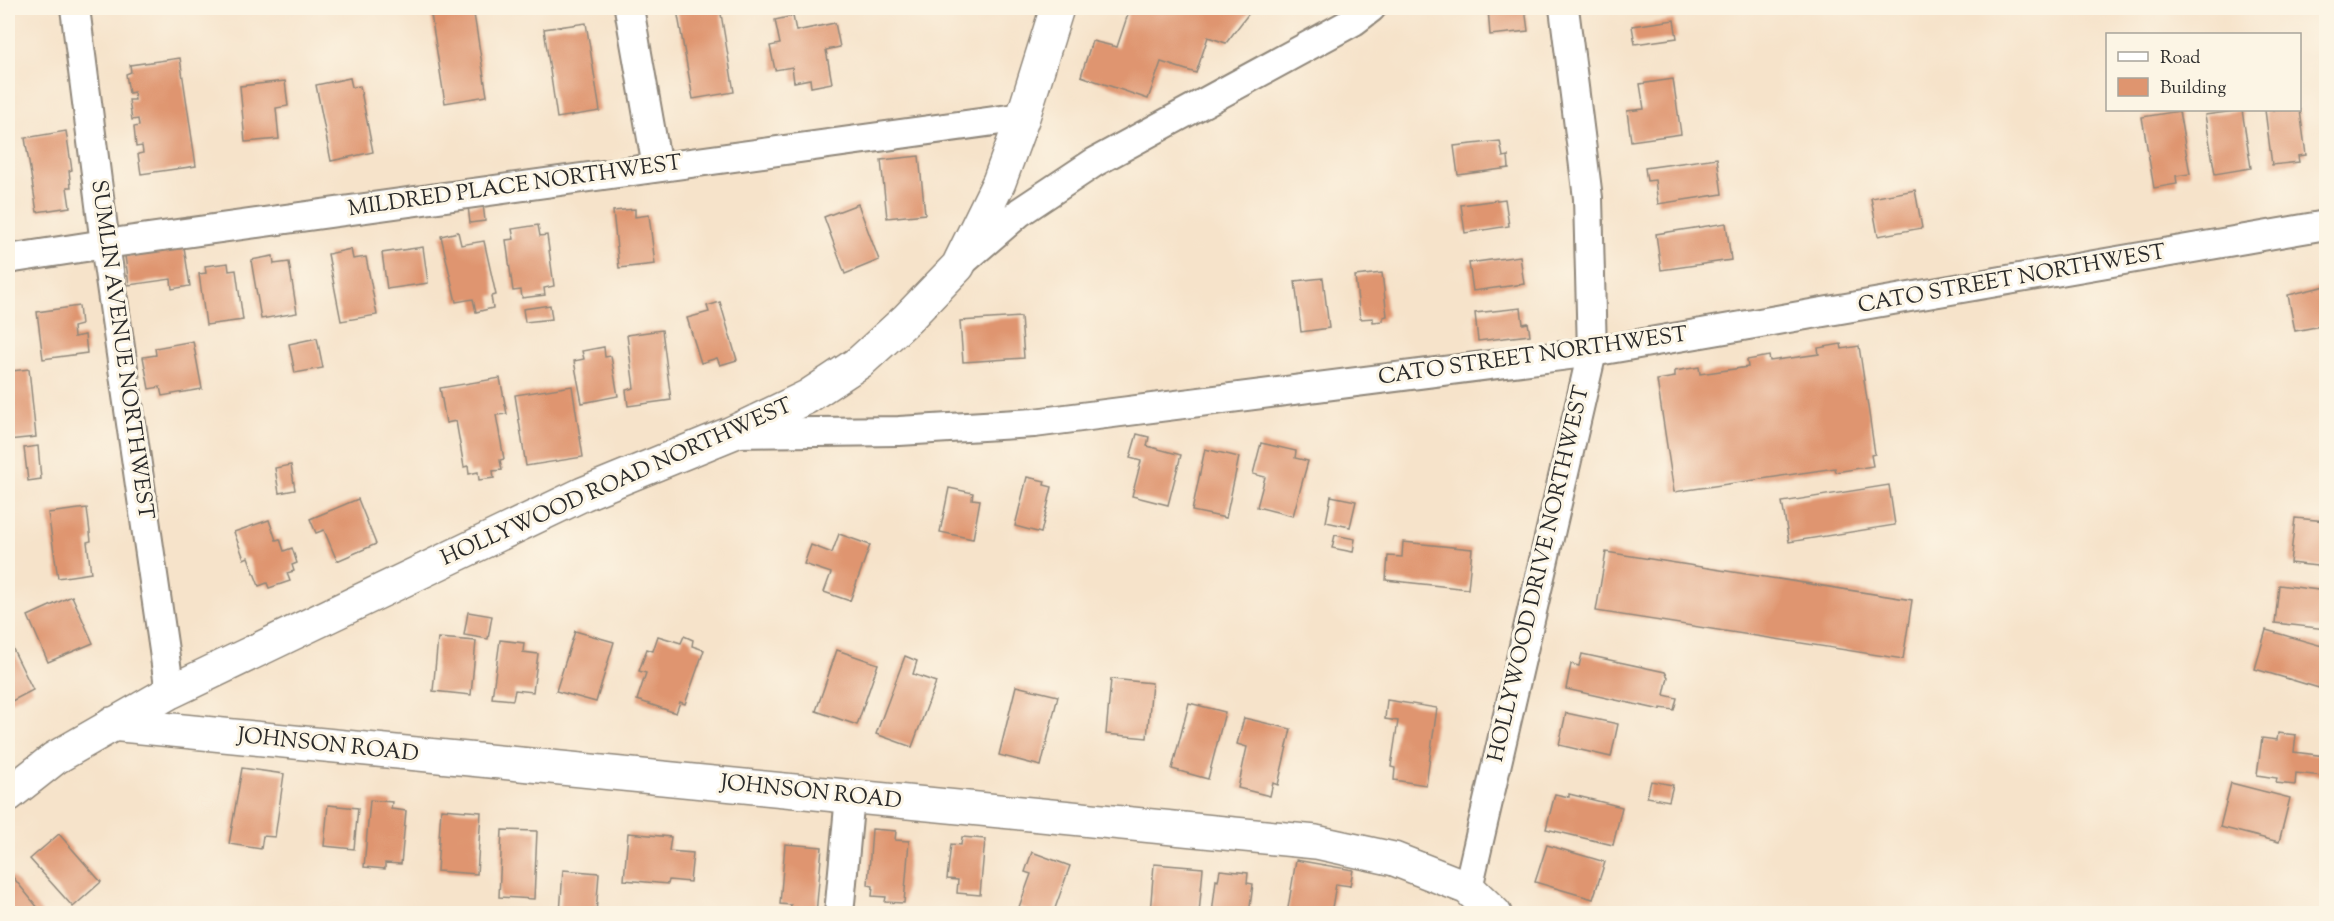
<svg xmlns="http://www.w3.org/2000/svg" width="2334" height="921" font-family="'Sorts Mill Goudy',serif">
	<style>
		.building { fill: #df956f }
		.lines { fill: none; stroke-linecap: round; stroke-linejoin: round }
		.street-casing { stroke: #90877a; stroke-width: 32 }
		.secondary-casing { stroke: #90877a; stroke-width: 36 }
		.street { stroke: #fff; stroke-width: 28 }
		.secondary { stroke: #fff; stroke-width: 33 }
		.labels { text-anchor: middle; dominant-baseline: central; stroke-width: 6; stroke-linejoin: round; paint-order: stroke }
		.street-label { font-size: 22px; fill: #2b2b2b; stroke: #fcf5e5 }
	</style>
	<rect width="100%" height="100%" fill="#fcf5e5"/>
	<filter id="ink" filterUnits="userSpaceOnUse"><feTurbulence type="fractalNoise" baseFrequency=".0167" numOctaves="2"/><feDisplacementMap in="SourceGraphic" scale="12" xChannelSelector="R" yChannelSelector="G"/><feConvolveMatrix kernelMatrix="1 2 1 2 8 2 1 2 1" color-interpolation-filters="sRGB"/></filter>
	<filter id="wash" filterUnits="userSpaceOnUse"><feTurbulence type="fractalNoise" baseFrequency=".008" numOctaves="4" result="noise"/><feDisplacementMap in="SourceGraphic" scale="24" xChannelSelector="R" yChannelSelector="G"/><feGaussianBlur stdDeviation="1.35" result="paint"/><feColorMatrix in="noise" values="0 0 0 0 0 0 0 0 0 0 0 0 0 0 0 0 0 1.4 0 .05"/><feComposite in="paint" operator="in"/></filter>
	<g filter="url(#wash)">
		<rect width="100%" height="100%" fill="#f6e3ca"/>
		<g id="blocks">
			<g class="building">
				<path d="M430,8H473L487,96L445,103Z"/>
				<path d="M689,8H720L734,92L693,99L677,10Z"/>
				<path d="M1130,8H1253L1226,43L1208,37L1196,73L1161,62L1148,99L1081,76L1092,41L1117,47Z"/>
				<path d="M1488,8H1525L1528,31L1490,35Z"/>
				<path d="M793,16L796,31L835,23L840,47L826,50L832,83L811,87L810,79L794,82L792,67L775,70L770,46L780,44L775,20Z"/>
				<path d="M1674,20L1677,38L1635,44L1632,26Z"/>
				<path d="M586,23L600,111L557,118L544,29Z"/>
				<path d="M180,58L196,166L141,174L138,154L143,153L142,146L136,147L134,127L139,126L138,119L132,120L129,100H135L134,92L129,93L126,74L131,72L130,65Z"/>
				<path d="M350,78L352,87L360,86L373,152L331,161L316,85Z"/>
				<path d="M1673,79L1681,134L1631,141L1627,111L1644,109L1640,84Z"/>
				<path d="M285,81L288,106L276,108L279,139L245,142L240,86Z"/>
				<path d="M2242,110L2251,168L2215,174L2205,115Z"/>
				<path d="M2265,110H2300L2306,155L2298,156L2299,162L2272,165Z"/>
				<path d="M2179,111L2190,174L2176,176L2177,184L2154,188L2142,117Z"/>
				<path d="M66,131L72,170L69,171L71,187H67L70,207L37,212L25,138Z"/>
				<path d="M1500,141L1503,157L1508,156L1509,168L1458,175L1454,146Z"/>
				<path d="M919,156L925,214L887,218L881,160Z"/>
				<path d="M1717,158L1722,194L1658,204L1655,180L1647,181L1645,168Z"/>
				<path d="M1915,190L1922,228L1878,236L1871,198Z"/>
				<path d="M1505,199L1509,226L1465,233L1461,205Z"/>
				<path d="M483,204L485,221L470,223L468,206Z"/>
				<path d="M858,204L879,260L845,274L824,217Z"/>
				<path d="M635,209V217L649,215L655,264L619,268L613,211Z"/>
				<path d="M1726,223L1731,260L1661,270L1656,234Z"/>
				<path d="M538,225L540,236L547,235L554,286L544,288L545,295L522,298L521,290L513,291L506,240L514,239L512,229Z"/>
				<path d="M458,232L461,245L484,241L496,295L491,296L493,308L476,312L473,299L456,302L441,236Z"/>
				<path d="M184,247L190,286L172,289L171,279L129,285L125,256Z"/>
				<path d="M423,247L428,283L387,289L382,253Z"/>
				<path d="M351,249L353,259L366,257L377,315L341,321L328,254Z"/>
				<path d="M273,256L274,264L289,262L297,313L261,319L251,260Z"/>
				<path d="M1520,256L1524,284L1473,291L1469,263Z"/>
				<path d="M228,263L229,271L236,270L243,320L206,325L199,274L206,273L205,266Z"/>
				<path d="M1382,273L1387,316L1383,317V321L1373,322V318L1360,319L1355,276Z"/>
				<path d="M1323,278L1329,328L1301,332L1295,281Z"/>
				<path d="M2326,286V325L2295,331L2288,295Z"/>
				<path d="M720,302L737,360L720,365L717,358L701,363L687,318L709,312L707,306Z"/>
				<path d="M550,305L552,319L525,322L523,309Z"/>
				<path d="M79,306L81,325L73,327L74,337L85,335L87,353L43,359L37,312Z"/>
				<path d="M1521,308L1523,324L1528,323L1530,335L1478,341L1475,313Z"/>
				<path d="M1021,317L1024,358L963,362L960,321Z"/>
				<path d="M662,330L671,400L628,406L626,390L634,388L627,335Z"/>
				<path d="M317,338L323,368L295,373L289,344Z"/>
				<path d="M193,341L202,389L162,396L160,387L149,389L143,357L156,355L155,348Z"/>
				<path d="M1841,344L1842,349L1859,346L1875,454L1871,455L1873,466L1836,472L1835,468L1674,492L1657,380L1675,377V371L1699,367L1700,374L1748,367L1747,360L1769,356L1770,361L1819,354L1818,348Z"/>
				<path d="M604,347L605,357L611,356L618,396L582,403L574,361L584,359L582,351Z"/>
				<path d="M11,360L12,371L29,369L36,437L8,440V361Z"/>
				<path d="M500,378L507,414L496,415L504,459L500,460L502,470L493,471L494,478L479,480L478,472L469,474L468,466L464,467L456,421L446,423L440,388Z"/>
				<path d="M572,386L583,457L526,466L515,395Z"/>
				<path d="M1137,434L1149,437L1147,446L1181,455L1168,505L1132,496L1141,461L1130,458Z"/>
				<path d="M1261,443L1296,451L1295,458L1308,461L1293,516L1257,507L1265,477L1253,474Z"/>
				<path d="M38,446L41,479L28,481L24,448Z"/>
				<path d="M1205,449L1239,457L1226,518L1192,511Z"/>
				<path d="M291,465L295,490L279,493L275,468Z"/>
				<path d="M1027,477L1045,481L1044,485L1052,487L1041,533L1015,526Z"/>
				<path d="M1889,485L1895,525L1789,542L1782,502Z"/>
				<path d="M949,488L973,493L972,499L980,500L973,539L940,532Z"/>
				<path d="M1331,496L1356,501L1350,527L1326,522Z"/>
				<path d="M358,499L376,544L337,561L324,530L316,533L310,519Z"/>
				<path d="M87,508L91,541L87,542L91,573L58,578L48,513Z"/>
				<path d="M2295,518L2326,521V567L2290,563Z"/>
				<path d="M269,520L276,540L280,539L284,551L292,548L297,563L292,565L294,571L287,573L290,581L269,588L267,583L259,586L248,557L244,559L234,532Z"/>
				<path d="M839,534L870,545L850,601L824,592L831,573L804,564L811,545L832,553Z"/>
				<path d="M1335,535L1355,539L1353,552L1332,548Z"/>
				<path d="M1403,542L1472,549L1468,589L1386,580L1388,556L1402,557Z"/>
				<path d="M1606,552L1912,600L1903,659L1596,611Z"/>
				<path d="M2279,585L2326,591V629L2275,623Z"/>
				<path d="M72,596L93,643L48,662L28,616Z"/>
				<path d="M468,612L492,616L488,639L464,635Z"/>
				<path d="M2266,630L2326,647V663L2319,688L2255,669Z"/>
				<path d="M575,631L614,642L596,702L556,691Z"/>
				<path d="M658,636L681,643L684,636L693,640L692,646L704,650L685,704L680,702L676,713L637,700L646,673L639,671L647,649L653,651Z"/>
				<path d="M438,638L476,641L471,695L433,691Z"/>
				<path d="M8,639L33,690L8,703Z"/>
				<path d="M500,640L524,643L523,652L538,654L533,692L515,690L513,700L492,698Z"/>
				<path d="M837,650L878,664L857,725L816,711Z"/>
				<path d="M1582,654L1665,672L1668,677L1664,695L1677,698L1674,710L1661,708V710L1566,689L1571,664L1579,666Z"/>
				<path d="M905,656L917,661L913,674L936,682L912,747L876,734Z"/>
				<path d="M1111,679L1152,683L1147,738L1106,734Z"/>
				<path d="M1016,686L1058,696L1041,766L999,755Z"/>
				<path d="M1387,700L1437,708L1426,785L1394,780L1395,768L1391,767L1398,721L1385,719Z"/>
				<path d="M1189,703L1225,712L1208,779L1172,769Z"/>
				<path d="M1566,713L1618,724L1611,757L1559,745Z"/>
				<path d="M1244,718L1291,729L1278,785L1273,783L1270,796L1238,788L1247,747L1237,744Z"/>
				<path d="M2278,733L2296,735L2294,752L2325,756L2322,776L2296,773L2295,785L2276,783L2277,778L2257,775L2262,738L2277,740Z"/>
				<path d="M242,768L284,774L275,837L263,836L261,849L229,844Z"/>
				<path d="M1651,781L1673,785L1669,801L1647,797Z"/>
				<path d="M2231,783L2290,798L2279,842L2220,827Z"/>
				<path d="M1555,794L1569,797V794L1622,807L1613,845L1546,829Z"/>
				<path d="M370,800L392,802L391,809L406,811L401,864L385,863V869L364,867Z"/>
				<path d="M328,805L358,808L354,849L324,846Z"/>
				<path d="M441,809L481,812L477,874L437,871Z"/>
				<path d="M872,829L896,831L895,840L909,841L904,903L885,902L886,897L872,896L873,886L868,885Z"/>
				<path d="M502,830L537,831L534,899L499,897Z"/>
				<path d="M628,833L671,837L669,851L693,853L690,882L669,880L668,884L624,880Z"/>
				<path d="M59,834L101,882L73,907L30,859Z"/>
				<path d="M962,837L985,839L980,895L957,893L958,880L947,879L951,844L961,845Z"/>
				<path d="M785,844L822,847L816,914H790L791,905L780,904Z"/>
				<path d="M1547,845L1605,862L1593,899L1535,882Z"/>
				<path d="M1032,852L1070,866L1053,914H1035L1019,907L1031,874L1025,872Z"/>
				<path d="M1296,860L1353,870L1350,886L1336,884L1331,914H1287Z"/>
				<path d="M1154,864L1203,868L1199,914L1172,911L1171,914H1150Z"/>
				<path d="M563,870L599,873L596,914H560Z"/>
				<path d="M1220,870L1248,873L1247,883L1253,884L1249,914H1212L1216,880L1218,881Z"/>
				<path d="M12,876L43,914H8V879Z"/>
			</g>
		</g>
	</g>
	<g filter="url(#ink)">
		<use href="#blocks" fill-opacity="0" stroke="#90877a" stroke-width="1.5"/>
		<g class="lines">
			<defs>
				<g id="street">
					<path d="M75,8L105,244L170,692"/>
					<path d="M629,8L657,167"/>
					<path d="M8,259L105,244L1023,117"/>
					<path d="M962,262L1020,212L1095,162L1354,21L1371,8"/>
					<path d="M732,433L899,431L1034,423L1592,352L2326,225"/>
					<path d="M1468,888L1592,352L1588,198L1564,8"/>
					<path d="M839,914L850,796"/>
				</g>
				<g id="secondary">
					<path d="M111,724L1316,842L1394,859L1468,888L1495,914"/>
					<path d="M8,795L55,758L170,692L583,494L732,433L807,397L860,362L907,319L958,266L999,182L1023,117L1057,8"/>
				</g>
			</defs>
			<use href="#street" class="street-casing"/>
			<use href="#secondary" class="secondary-casing"/>
			<use href="#street" class="street"/>
			<use href="#secondary" class="secondary"/>
		</g>
	</g>
	<g class="labels">
		<g class="street-label">
			<text transform="translate(515 187) rotate(-8)">MILDRED PLACE NORTHWEST</text>
			<text transform="translate(2012 280) rotate(-10)">CATO STREET NORTHWEST</text>
			<text transform="translate(121 350) rotate(82)">SUMLIN AVENUE NORTHWEST</text>
			<text transform="translate(1533 357) rotate(-8)">CATO STREET NORTHWEST</text>
			<text transform="translate(617 483) rotate(-24)">HOLLYWOOD ROAD NORTHWEST</text>
			<text transform="translate(1540 574) rotate(-77)">HOLLYWOOD DRIVE NORTHWEST</text>
			<text transform="translate(328 746) rotate(6)">JOHNSON ROAD</text>
			<text transform="translate(811 793) rotate(6)">JOHNSON ROAD</text>
		</g>
	</g>
	<rect width="2334" height="921" fill="none" stroke="#fcf5e5" stroke-width="30"/>
	<rect x="2106" y="33" width="195" height="78" fill="#fcf5e5" stroke="#a8a49b" stroke-width="1.5"/>
	<rect x="2118" y="52" width="30" height="9" fill="#ffffff" stroke="#a8a49b" stroke-width="1.5"/>
	<text x="2160" y="63" font-size="18" fill="#2b2b2b">Road</text>
	<rect x="2118" y="78" width="30" height="18" fill="#df956f" stroke="#a8a49b" stroke-width="1.5"/>
	<text x="2160" y="93" font-size="18" fill="#2b2b2b">Building</text>
</svg>
